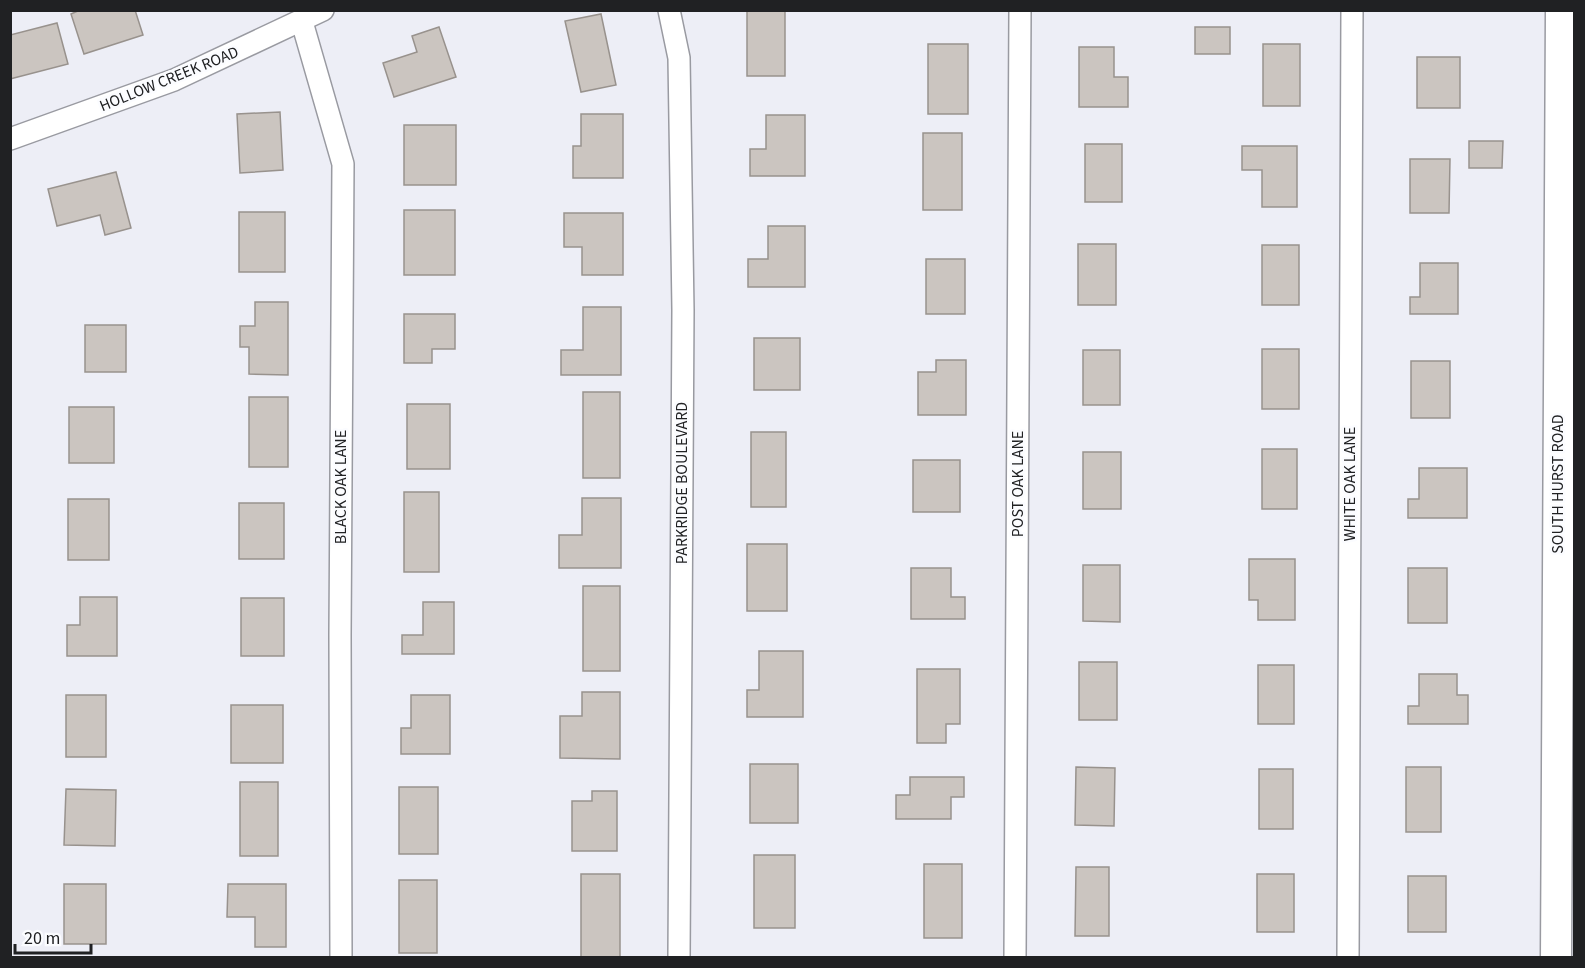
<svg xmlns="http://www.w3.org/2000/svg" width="1585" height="968" font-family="'Source Sans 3',sans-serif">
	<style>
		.building { fill: #cbc5c0; stroke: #98928d; stroke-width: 1.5 }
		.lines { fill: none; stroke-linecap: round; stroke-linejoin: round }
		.street-casing { stroke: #999aa1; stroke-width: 24 }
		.secondary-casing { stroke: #999aa1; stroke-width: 33 }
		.street { stroke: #fff; stroke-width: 21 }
		.secondary { stroke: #fff; stroke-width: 30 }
		.labels { text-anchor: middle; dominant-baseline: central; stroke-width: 5; stroke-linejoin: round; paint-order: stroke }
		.street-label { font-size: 16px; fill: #202123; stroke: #fbfcff }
	</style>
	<rect width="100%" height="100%" fill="#edeef6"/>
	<g class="building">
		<path d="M80,10H135L143,35L84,54L71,14Z"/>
		<rect x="747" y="10" width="38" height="66"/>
		<path d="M601,14L616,85L581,92L565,21Z"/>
		<path d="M57,23L68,64L10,79V35Z"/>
		<path d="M439,27L456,77L394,97L383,63L417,52L412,36Z"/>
		<rect x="1195" y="27" width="35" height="27"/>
		<rect x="928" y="44" width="40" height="70"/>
		<rect x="1263" y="44" width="37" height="62"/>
		<path d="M1079,47H1114V77H1128V107H1079Z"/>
		<rect x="1417" y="57" width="43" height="51"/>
		<path d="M280,112L283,170L240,173L237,114Z"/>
		<path d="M581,114H623V178H573V146H581Z"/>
		<path d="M766,115H805V176H750V149H766Z"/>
		<rect x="404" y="125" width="52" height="60"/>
		<rect x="923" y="133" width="39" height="77"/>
		<path d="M1469,141H1503L1502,168H1469Z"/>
		<rect x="1085" y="144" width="37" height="58"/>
		<path d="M1242,146H1297V207H1262V170H1242Z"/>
		<path d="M1410,159H1450L1449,213H1410Z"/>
		<path d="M116,172L131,228L105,235L100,215L57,226L48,189Z"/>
		<rect x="404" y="210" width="51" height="65"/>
		<rect x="239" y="212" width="46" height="60"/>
		<path d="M564,213H623V275H582V247H564Z"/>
		<path d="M768,226H805V287H748V259H768Z"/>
		<rect x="1078" y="244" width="38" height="61"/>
		<rect x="1262" y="245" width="37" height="60"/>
		<rect x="926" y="259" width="39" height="55"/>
		<path d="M1420,263H1458V314H1410V297H1420Z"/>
		<path d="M255,302H288V375L249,374V347H240V326H255Z"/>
		<path d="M583,307H621V375H561V350H583Z"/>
		<path d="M404,314H455V349H432V363H404Z"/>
		<rect x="85" y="325" width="41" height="47"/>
		<rect x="754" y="338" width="46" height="52"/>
		<rect x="1262" y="349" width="37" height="60"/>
		<rect x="1083" y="350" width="37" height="55"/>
		<path d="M936,360H966V415H918V372H936Z"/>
		<rect x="1411" y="361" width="39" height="57"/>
		<rect x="583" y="392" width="37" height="86"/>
		<rect x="249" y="397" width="39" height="70"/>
		<rect x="407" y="404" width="43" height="65"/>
		<rect x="69" y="407" width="45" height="56"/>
		<rect x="751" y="432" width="35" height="75"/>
		<rect x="1262" y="449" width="35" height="60"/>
		<rect x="1083" y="452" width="38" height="57"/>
		<rect x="913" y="460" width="47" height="52"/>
		<path d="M1419,468H1467V518H1408V499H1419Z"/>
		<rect x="404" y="492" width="35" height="80"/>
		<path d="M582,498H621V568H559V535H582Z"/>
		<rect x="68" y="499" width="41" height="61"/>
		<rect x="239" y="503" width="45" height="56"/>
		<rect x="747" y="544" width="40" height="67"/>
		<path d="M1249,559H1295V620H1258V600H1249Z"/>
		<path d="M1083,565H1120V622L1083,621Z"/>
		<path d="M911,568H951V597H965V619H911Z"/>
		<rect x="1408" y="568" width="39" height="55"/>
		<rect x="583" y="586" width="37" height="85"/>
		<path d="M80,597H117V656H67V625H80Z"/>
		<rect x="241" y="598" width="43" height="58"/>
		<path d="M423,602H454V654H402V635H423Z"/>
		<path d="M759,651H803V717H747V690H759Z"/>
		<rect x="1079" y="662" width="38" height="58"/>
		<rect x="1258" y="665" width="36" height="59"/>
		<path d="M917,669H960V724H946V743H917Z"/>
		<path d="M1419,674H1457V695H1468V724H1408V706H1419Z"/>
		<path d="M582,692H620V759L560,758V716H582Z"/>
		<rect x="66" y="695" width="40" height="62"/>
		<path d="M411,695H450V754H401V728H411Z"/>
		<rect x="231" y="705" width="52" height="58"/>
		<rect x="750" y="764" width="48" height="59"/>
		<path d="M1076,767L1115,768L1114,826L1075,825Z"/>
		<rect x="1406" y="767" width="35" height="65"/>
		<rect x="1259" y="769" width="34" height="60"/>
		<path d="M910,777H964V797H951V819H896V795H910Z"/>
		<rect x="240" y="782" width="38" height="74"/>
		<rect x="399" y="787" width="39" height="67"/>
		<path d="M66,789L116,790L115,846L64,845Z"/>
		<path d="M592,791H617V851H572V801H592Z"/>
		<rect x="754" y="855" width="41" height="73"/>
		<rect x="924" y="864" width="38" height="74"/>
		<path d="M1076,867H1109V936H1075Z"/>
		<rect x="581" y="874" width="39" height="84"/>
		<rect x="1257" y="874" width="37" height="58"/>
		<rect x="1408" y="876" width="38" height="56"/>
		<rect x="399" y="880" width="38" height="73"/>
		<rect x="64" y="884" width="42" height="60"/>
		<path d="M228,884H286V947H255V917H227Z"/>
	</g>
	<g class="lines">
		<defs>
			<g id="street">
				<path d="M669,10L679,58L683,310L679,958"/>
				<path d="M302,22L343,164L340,635L341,958"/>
				<path d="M10,139L174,80L323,10"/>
				<path d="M1015,958L1020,10"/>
				<path d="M1348,958L1352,10"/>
			</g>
			<path id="secondary" d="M1556,958L1561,10"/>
		</defs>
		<use href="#street" class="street-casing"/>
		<use href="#secondary" class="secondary-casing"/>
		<use href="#street" class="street"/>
		<use href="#secondary" class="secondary"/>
	</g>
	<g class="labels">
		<g class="street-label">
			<text transform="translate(169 79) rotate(-22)">HOLLOW CREEK ROAD</text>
			<text transform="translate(682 483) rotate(-90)">PARKRIDGE BOULEVARD</text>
			<text transform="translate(1018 484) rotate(-90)">POST OAK LANE</text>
			<text transform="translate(1350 484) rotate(-90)">WHITE OAK LANE</text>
			<text transform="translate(1558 484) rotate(-90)">SOUTH HURST ROAD</text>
			<text transform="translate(341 487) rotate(-90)">BLACK OAK LANE</text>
		</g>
	</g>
	<rect width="1585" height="968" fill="none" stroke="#202123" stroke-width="24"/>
	<path d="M15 944v9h76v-9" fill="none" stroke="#202123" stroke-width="3"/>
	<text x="24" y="944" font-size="18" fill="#202123" stroke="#fbfcff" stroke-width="4.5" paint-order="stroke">20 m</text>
</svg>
